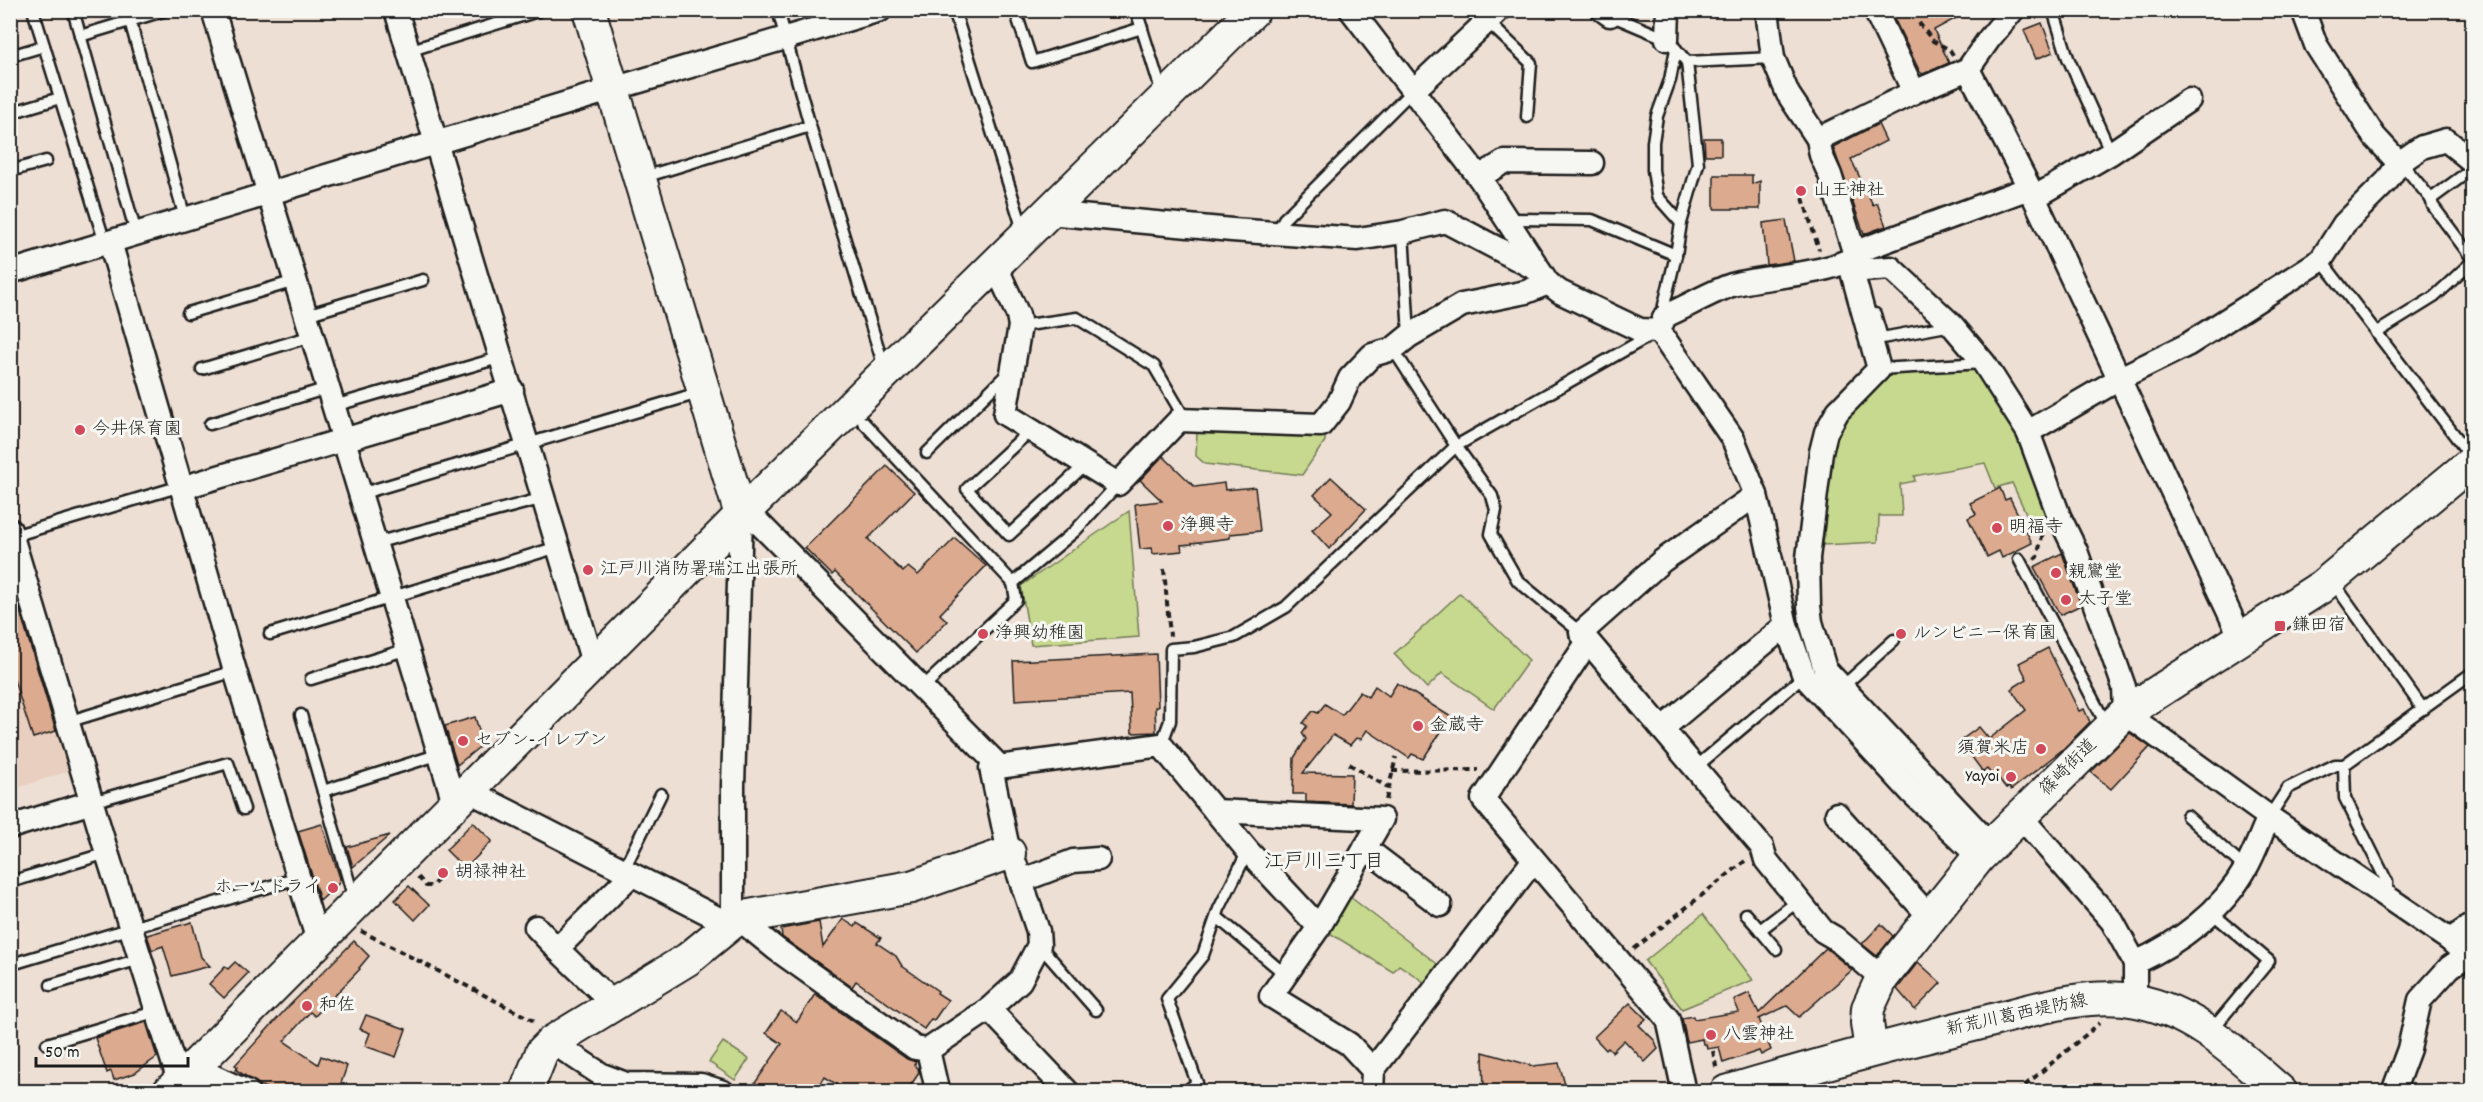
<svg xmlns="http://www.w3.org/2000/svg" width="2483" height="1102" font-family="Dekko,'Klee One',sans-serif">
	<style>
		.built { fill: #e9cfbf }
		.green { fill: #c6d98e; stroke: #717a55; stroke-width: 1.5 }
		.building { fill: #dcaa8e; stroke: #1c1c1c; stroke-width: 1.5 }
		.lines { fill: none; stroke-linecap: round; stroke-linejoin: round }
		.lane-casing { stroke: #1c1c1c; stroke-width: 15 }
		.street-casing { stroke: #1c1c1c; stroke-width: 27 }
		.secondary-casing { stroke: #1c1c1c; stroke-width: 36 }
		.path { stroke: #1c1c1c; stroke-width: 4; stroke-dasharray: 6 4.5; stroke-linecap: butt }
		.lane { stroke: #f6f6f2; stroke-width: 10 }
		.street { stroke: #f6f6f2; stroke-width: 22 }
		.secondary { stroke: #f6f6f2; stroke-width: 32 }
		.poi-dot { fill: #d1495b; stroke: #f6f6f2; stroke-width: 2 }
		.labels { text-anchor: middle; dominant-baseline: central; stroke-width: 6; stroke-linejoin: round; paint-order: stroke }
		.poi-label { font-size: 18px; fill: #1c1c1c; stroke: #f6f6f2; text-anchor: start }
		.street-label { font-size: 18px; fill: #1c1c1c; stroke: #f6f6f2 }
		.neighbourhood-label { font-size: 20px; fill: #1c1c1c; stroke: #f6f6f2 }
	</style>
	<rect width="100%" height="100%" fill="#eedfd4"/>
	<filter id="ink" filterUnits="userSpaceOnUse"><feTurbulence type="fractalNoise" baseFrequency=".0167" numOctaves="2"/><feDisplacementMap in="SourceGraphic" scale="12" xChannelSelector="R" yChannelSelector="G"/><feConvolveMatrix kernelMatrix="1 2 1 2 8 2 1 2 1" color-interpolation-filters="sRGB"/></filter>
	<g filter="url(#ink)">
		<path class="built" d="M10,559L75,769L11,790H10Z"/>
		<g class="green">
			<path d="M1963,361L1986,374L2022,438L2054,511L2030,522L2012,483L1995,488L1985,463L1914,476L1915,481L1900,484L1902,516H1879L1878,542L1823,545L1830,464L1835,440L1845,415L1893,373Z"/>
			<path d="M1197,432L1325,435V441L1302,475L1205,464L1196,456Z"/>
			<path d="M1129,511L1139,637L1031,645L1021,586Z"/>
			<path d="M1460,593L1529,660L1494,709L1442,673L1427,688L1394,654Z"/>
			<path d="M1345,893L1444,969L1430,986L1399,965L1393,972L1323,929Z"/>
			<path d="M1703,914L1753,980L1682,1009L1645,961Z"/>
			<path d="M723,1042L749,1059L735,1080L709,1062Z"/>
		</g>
		<g class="building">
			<path d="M1890,10H1971L1934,30L1949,63L1923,74L1920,72Z"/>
			<path d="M2042,23L2053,52L2036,59L2024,30Z"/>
			<path d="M1878,124L1886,141L1851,159L1873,205L1877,203L1886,226L1864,234L1833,147Z"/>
			<path d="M1704,138H1721V155H1705Z"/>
			<path d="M1714,175H1752V184L1760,181V209H1714Z"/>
			<path d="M1786,220L1794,261L1767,265L1763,223Z"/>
			<path d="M1163,456L1195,487L1224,483L1225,490L1255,487L1260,531L1230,534V538L1192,543V544L1181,545L1182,551L1153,554L1152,548L1140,549L1135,504L1162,501L1140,480Z"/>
			<path d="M887,466L914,492L868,539L903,572L908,567L918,575L955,538L986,566L940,614L947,621L916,653L835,572L832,575L805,548Z"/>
			<path d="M1331,477L1366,509L1329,549L1312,530L1332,512L1314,495Z"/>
			<path d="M2000,488L2005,500L2010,498L2032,543L2002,558L1999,551L1987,557L1968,518L1976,514L1970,503Z"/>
			<path d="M2062,553L2081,605L2060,615L2034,567Z"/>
			<path d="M10,588H13L56,731L33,738L10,668Z"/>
			<path d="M2048,648L2079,711L2084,709L2090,722L2062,750L2011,790L2009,787L2006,788L1999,779L1997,781L1987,769L1983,772L1960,741L1979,727L1989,739L2026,710L2011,689L2027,679L2019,663Z"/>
			<path d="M1156,654L1158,707H1155L1156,732L1132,733L1130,693L1015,700L1013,661Z"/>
			<path d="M1397,683L1451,717L1423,759L1412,754L1409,758L1367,730L1361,739L1356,738L1350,745L1333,735L1303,773L1352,774L1351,804L1306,802V794H1293L1294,758L1306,739L1302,733L1307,726L1303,723L1313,711L1318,713L1325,704L1342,715L1360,692L1368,697L1375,686L1389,696Z"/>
			<path d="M475,717L483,744L457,765L445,726Z"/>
			<path d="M2130,733L2150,747L2111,789L2091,772Z"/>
			<path d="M473,822L492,841L465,869L446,850Z"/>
			<path d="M322,824L340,878L339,883L320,901L298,831Z"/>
			<path d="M390,835L353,867L347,847Z"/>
			<path d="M409,886L429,905L415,920L395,900Z"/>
			<path d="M843,919L855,927L857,923L881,938L877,943L896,956L902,966L938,991L937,993L948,1000L934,1020L931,1019L924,1029L856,981L852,987L782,937L781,929L819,922L823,947Z"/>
			<path d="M192,922L201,957L210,966L172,976L163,946L152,950L147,935Z"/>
			<path d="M1881,924L1893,936L1877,956L1862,944Z"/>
			<path d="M354,941L369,956L359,968L360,969L315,1016L310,1012L284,1041L318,1064L321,1056L347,1066L338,1092H313L297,1086L295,1092H274L260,1085L236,1070L238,1067L235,1065L286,1009Z"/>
			<path d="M1826,948L1852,970L1799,1017L1787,1006L1759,1019L1771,1050L1761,1055L1759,1051L1723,1063L1719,1047L1707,1049L1706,1044H1703L1702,1039L1687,1042L1682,1018L1693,1016L1694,1019L1739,1012L1734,1000L1749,993L1759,1013Z"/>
			<path d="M235,962L248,973L224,998L209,984L225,967L228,969Z"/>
			<path d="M1918,962L1941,983L1915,1010L1897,989Z"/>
			<path d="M815,994L907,1059L916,1062L914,1065L918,1068L919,1073L906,1092H849L825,1077L815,1092H767L755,1083L782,1044L766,1033L781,1011L797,1022Z"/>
			<path d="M1630,1003L1646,1019L1639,1025L1655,1041L1658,1049L1645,1062L1624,1040L1612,1052L1608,1048L1606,1050L1594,1037Z"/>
			<path d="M366,1015L406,1029L396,1057L365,1046L370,1033L360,1029Z"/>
			<path d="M146,1022L157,1057L135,1073L114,1080L111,1071L107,1073L95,1038Z"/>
			<path d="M1483,1052L1533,1066L1559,1063L1567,1092H1484Z"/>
		</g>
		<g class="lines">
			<defs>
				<g id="lane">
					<path d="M33,10L105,243"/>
					<path d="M73,10L136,233"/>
					<path d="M127,10L185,218"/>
					<path d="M778,10L810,126L884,367"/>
					<path d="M954,10L1023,230"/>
					<path d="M1015,10L1032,62L1142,28"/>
					<path d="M1136,10L1162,93"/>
					<path d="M2053,10L2068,58L2111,153"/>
					<path d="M1610,15L1667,39L1687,62L1698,164L1681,223L1676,255L1664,305L1665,316"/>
					<path d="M1488,22L1531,63L1527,117"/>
					<path d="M80,36L166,10"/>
					<path d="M1676,49L1670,80L1657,116L1653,142V170L1657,196L1681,223"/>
					<path d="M408,51L541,10"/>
					<path d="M10,56L44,46"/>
					<path d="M1687,62L1773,58"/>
					<path d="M10,113L60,98"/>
					<path d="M2399,163L2408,171L2431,199L2472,169"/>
					<path d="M10,171L46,161"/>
					<path d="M641,178L810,126"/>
					<path d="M2431,199L2433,206L2472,258"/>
					<path d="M1508,219L1592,220L1676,255"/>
					<path d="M1277,232L1284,219L1413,90"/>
					<path d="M1403,232L1409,336"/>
					<path d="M2321,260L2472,458"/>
					<path d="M188,313L295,281"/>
					<path d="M1875,314L1882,338L1952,325"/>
					<path d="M306,315L423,280"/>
					<path d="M1020,326L1077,318L1154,366L1185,419"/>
					<path d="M2376,333L2434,297L2472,262"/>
					<path d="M1393,349L1456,446L1492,496L1496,510L1491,534L1518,581L1581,633"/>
					<path d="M202,369L312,336"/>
					<path d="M1879,369L1984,363"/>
					<path d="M334,406L502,357"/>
					<path d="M863,422L1013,583"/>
					<path d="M210,424L328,388"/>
					<path d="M1031,430L967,489L1009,535L1086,464"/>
					<path d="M927,453L1007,374"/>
					<path d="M360,494L702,392"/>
					<path d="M13,536L181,486"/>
					<path d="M375,543L544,498"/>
					<path d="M2019,559L2107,726"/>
					<path d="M2333,582L2423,709"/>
					<path d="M270,634L558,547"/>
					<path d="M311,679L408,649"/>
					<path d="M1841,688L1894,640"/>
					<path d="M921,689L1016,600L1013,583L1075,531L1118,484"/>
					<path d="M301,715L354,899"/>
					<path d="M67,722L235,671"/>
					<path d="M1161,745L1170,721L1171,649L1194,647L1234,637L1286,607L1456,446L1653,334"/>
					<path d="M2344,765L2345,798L2387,882V895"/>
					<path d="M1696,767L1804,676"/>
					<path d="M323,791L440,754"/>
					<path d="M92,802L228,763L244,809"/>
					<path d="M2187,816L2246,869"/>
					<path d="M2269,817L2288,788L2335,765H2344L2472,673"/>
					<path d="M623,871L661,794"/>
					<path d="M10,882L107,853"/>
					<path d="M1746,914L1760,930L1798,901"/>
					<path d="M1217,917L1286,975"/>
					<path d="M1760,930L1776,949"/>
					<path d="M1039,945L1096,1010"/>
					<path d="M12,964L298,878"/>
					<path d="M51,985L140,959"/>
					<path d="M2211,1031L2269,961L2212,913"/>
					<path d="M47,1044L158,1011"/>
					<path d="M1185,1092L1197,1083L1167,999L1203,955L1219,909L1248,851"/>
				</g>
				<g id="street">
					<path d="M213,10L454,802"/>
					<path d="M396,10L594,666"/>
					<path d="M1351,10L1479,177L1548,283L1560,292L1640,330L1659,331"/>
					<path d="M1603,10L1610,15"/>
					<path d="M1767,10L1773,58L1788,94L1818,139L1821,155L1830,175L1856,258L1863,270L1891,268L1952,325L1984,363L2028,432L2059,516L2076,551L2124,687L2125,713L2269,817L2450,940L2466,955"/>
					<path d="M1875,10L1914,92"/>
					<path d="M2303,10L2316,45L2374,136L2399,163L2422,147L2446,140L2472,161"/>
					<path d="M1667,39L1668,10"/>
					<path d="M1968,69L2032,193L2241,638"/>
					<path d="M1414,90L1499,10"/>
					<path d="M1818,139L1914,92L1968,69L1989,39L2013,10"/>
					<path d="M1479,177L1504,162L1592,163"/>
					<path d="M1048,213L1232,230L1358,239L1403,232L1445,221L1540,271"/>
					<path d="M110,242L235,671L318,941"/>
					<path d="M1849,261L1879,369L1838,411L1826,432L1821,452L1808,558L1809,606L1811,622L1825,669L1982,836"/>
					<path d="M995,264L1018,315L1020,326L1005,414L1118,484L1179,420L1321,425L1339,402L1350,378L1372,355L1393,349L1409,336L1462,305L1526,292L1548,283"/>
					<path d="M10,272L623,86L880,10"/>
					<path d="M2028,432L2126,375L2187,345L2321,260L2344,224L2387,181L2399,163"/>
					<path d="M181,488L512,390"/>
					<path d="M1756,495L1662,561L1581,633L1762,847L1766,860L1823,931L1835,938L1882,978"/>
					<path d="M746,510L999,766"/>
					<path d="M10,530L107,853L179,1081"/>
					<path d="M1587,643L1483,799L1668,1019L1684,1092"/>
					<path d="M1663,728L1786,625"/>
					<path d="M467,790L729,924"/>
					<path d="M1215,811L1382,819L1319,927"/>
					<path d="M1837,814L1930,917"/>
					<path d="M2021,817L2112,921L2135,963V1001"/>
					<path d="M10,827L92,802"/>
					<path d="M1365,848L1440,905"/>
					<path d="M1979,857L1912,793L1804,676L1786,625L1756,495L1733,439L1659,331L1665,316C1686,307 1707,294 1729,286C1760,275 1843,276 1861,250L2021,191L2042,193L2111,153L2189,100"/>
					<path d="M1021,881L1073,861L1098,859"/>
					<path d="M738,918L776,949L915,1048L928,1050L989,1009L1020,981L1039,945L1038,931L1015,863L1009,853L991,768L1161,745L1248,851L1319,927L1271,996L1349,1044L1373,1070L1372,1092"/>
					<path d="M733,921V786L741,515"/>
					<path d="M536,927L557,949"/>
					<path d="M2450,940L2472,925"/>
					<path d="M2135,963C2179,943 2222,911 2246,868C2255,852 2261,834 2269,817"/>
					<path d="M613,1003L557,949L631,875"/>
					<path d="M989,1009L1068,1092"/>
					<path d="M552,1042L602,1075L626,1084L701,1085L723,1092"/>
					<path d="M928,1050L936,1085L933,1092"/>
					<path d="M193,1067L248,1092"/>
					<path d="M1373,1070L1533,861"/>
					<path d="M2393,1092L2409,1049L2420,1000L2450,967L2472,952"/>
				</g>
				<g id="secondary">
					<path d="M589,10L741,515"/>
					<path d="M1871,1050L1867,1023L1868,1008L1882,978L1979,857L2109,729L2125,713L2321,587L2472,462"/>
					<path d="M169,1092L746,510L1254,10"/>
					<path d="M526,1092L542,1052L552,1042L688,959L738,918L911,887L1009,853"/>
					<path d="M1726,1092C1810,1067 1895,1044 1981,1023C2030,1011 2086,991 2137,1001C2195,1012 2237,1054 2281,1092"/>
				</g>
			</defs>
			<use href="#lane" class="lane-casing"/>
			<use href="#street" class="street-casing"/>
			<use href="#secondary" class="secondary-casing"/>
			<g class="path">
				<path d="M1919,23L1933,41L1950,50L1953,55"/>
				<path d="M1803,198L1819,250"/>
				<path d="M2034,559L2037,557L2043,533"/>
				<path d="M1164,569L1170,636"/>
				<path d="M1349,764L1389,788"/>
				<path d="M1392,771L1478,770"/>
				<path d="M1386,800L1396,757"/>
				<path d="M418,877L426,886H432L441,876"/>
				<path d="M361,931L538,1023"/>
				<path d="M1634,949L1745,861"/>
				<path d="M1713,1051L1717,1071"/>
				<path d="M2017,1092L2100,1023"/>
			</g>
			<use href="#lane" class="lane"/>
			<use href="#street" class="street"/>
			<use href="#secondary" class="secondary"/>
		</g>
	</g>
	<g class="poi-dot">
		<circle cx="1801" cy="191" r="6"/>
		<circle cx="80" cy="430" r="6"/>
		<circle cx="1168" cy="526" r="6"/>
		<circle cx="1997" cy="528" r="6"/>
		<circle cx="588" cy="570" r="6"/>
		<circle cx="2056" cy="573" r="6"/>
		<circle cx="2066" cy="600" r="6"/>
		<rect x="2274" y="620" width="12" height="12" rx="3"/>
		<circle cx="983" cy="634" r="6"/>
		<circle cx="1901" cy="634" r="6"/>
		<circle cx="1418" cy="726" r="6"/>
		<circle cx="463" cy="741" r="6"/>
		<circle cx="2041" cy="749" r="6"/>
		<circle cx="2011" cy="777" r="6"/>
		<circle cx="443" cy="873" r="6"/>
		<circle cx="333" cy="888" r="6"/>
		<circle cx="307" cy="1006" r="6"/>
		<circle cx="1711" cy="1035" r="6"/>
	</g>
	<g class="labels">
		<g class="poi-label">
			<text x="1813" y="191">山王神社</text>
			<text x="92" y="430">今井保育園</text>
			<text x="1180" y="526">浄興寺</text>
			<text x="2009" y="528">明福寺</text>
			<text x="600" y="570">江戸川消防署瑞江出張所</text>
			<text x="2068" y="573">親鸞堂</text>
			<text x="2078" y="600">太子堂</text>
			<text x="2292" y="626">鎌田宿</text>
			<text x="995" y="634">浄興幼稚園</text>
			<text x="1913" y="634">ルンビニー保育園</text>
			<text x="1430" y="726">金蔵寺</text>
			<text x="475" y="741">セブン-イレブン</text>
			<text x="2029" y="749" text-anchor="end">須賀米店</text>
			<text x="1999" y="777" text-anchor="end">Yayoi</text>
			<text x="455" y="873">胡禄神社</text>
			<text x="321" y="888" text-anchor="end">ホームドライ</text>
			<text x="319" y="1006">和佐</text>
			<text x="1723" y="1035">八雲神社</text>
		</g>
		<g class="street-label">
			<text transform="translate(2069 768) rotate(-45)">篠崎街道</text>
			<text transform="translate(2017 1016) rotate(-12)">新荒川葛西堤防線</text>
		</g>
		<g class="neighbourhood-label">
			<text x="1324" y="863">江戸川三丁目</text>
		</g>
	</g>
	<rect width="2483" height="1102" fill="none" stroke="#f6f6f2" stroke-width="36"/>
	<rect x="18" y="18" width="2447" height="1066" fill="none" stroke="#1c1c1c" stroke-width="2" filter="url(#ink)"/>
	<path d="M36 1057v9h152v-9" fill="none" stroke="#1c1c1c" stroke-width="3"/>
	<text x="45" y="1057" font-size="18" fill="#1c1c1c" stroke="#f6f6f2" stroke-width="4.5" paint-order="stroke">50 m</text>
</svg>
